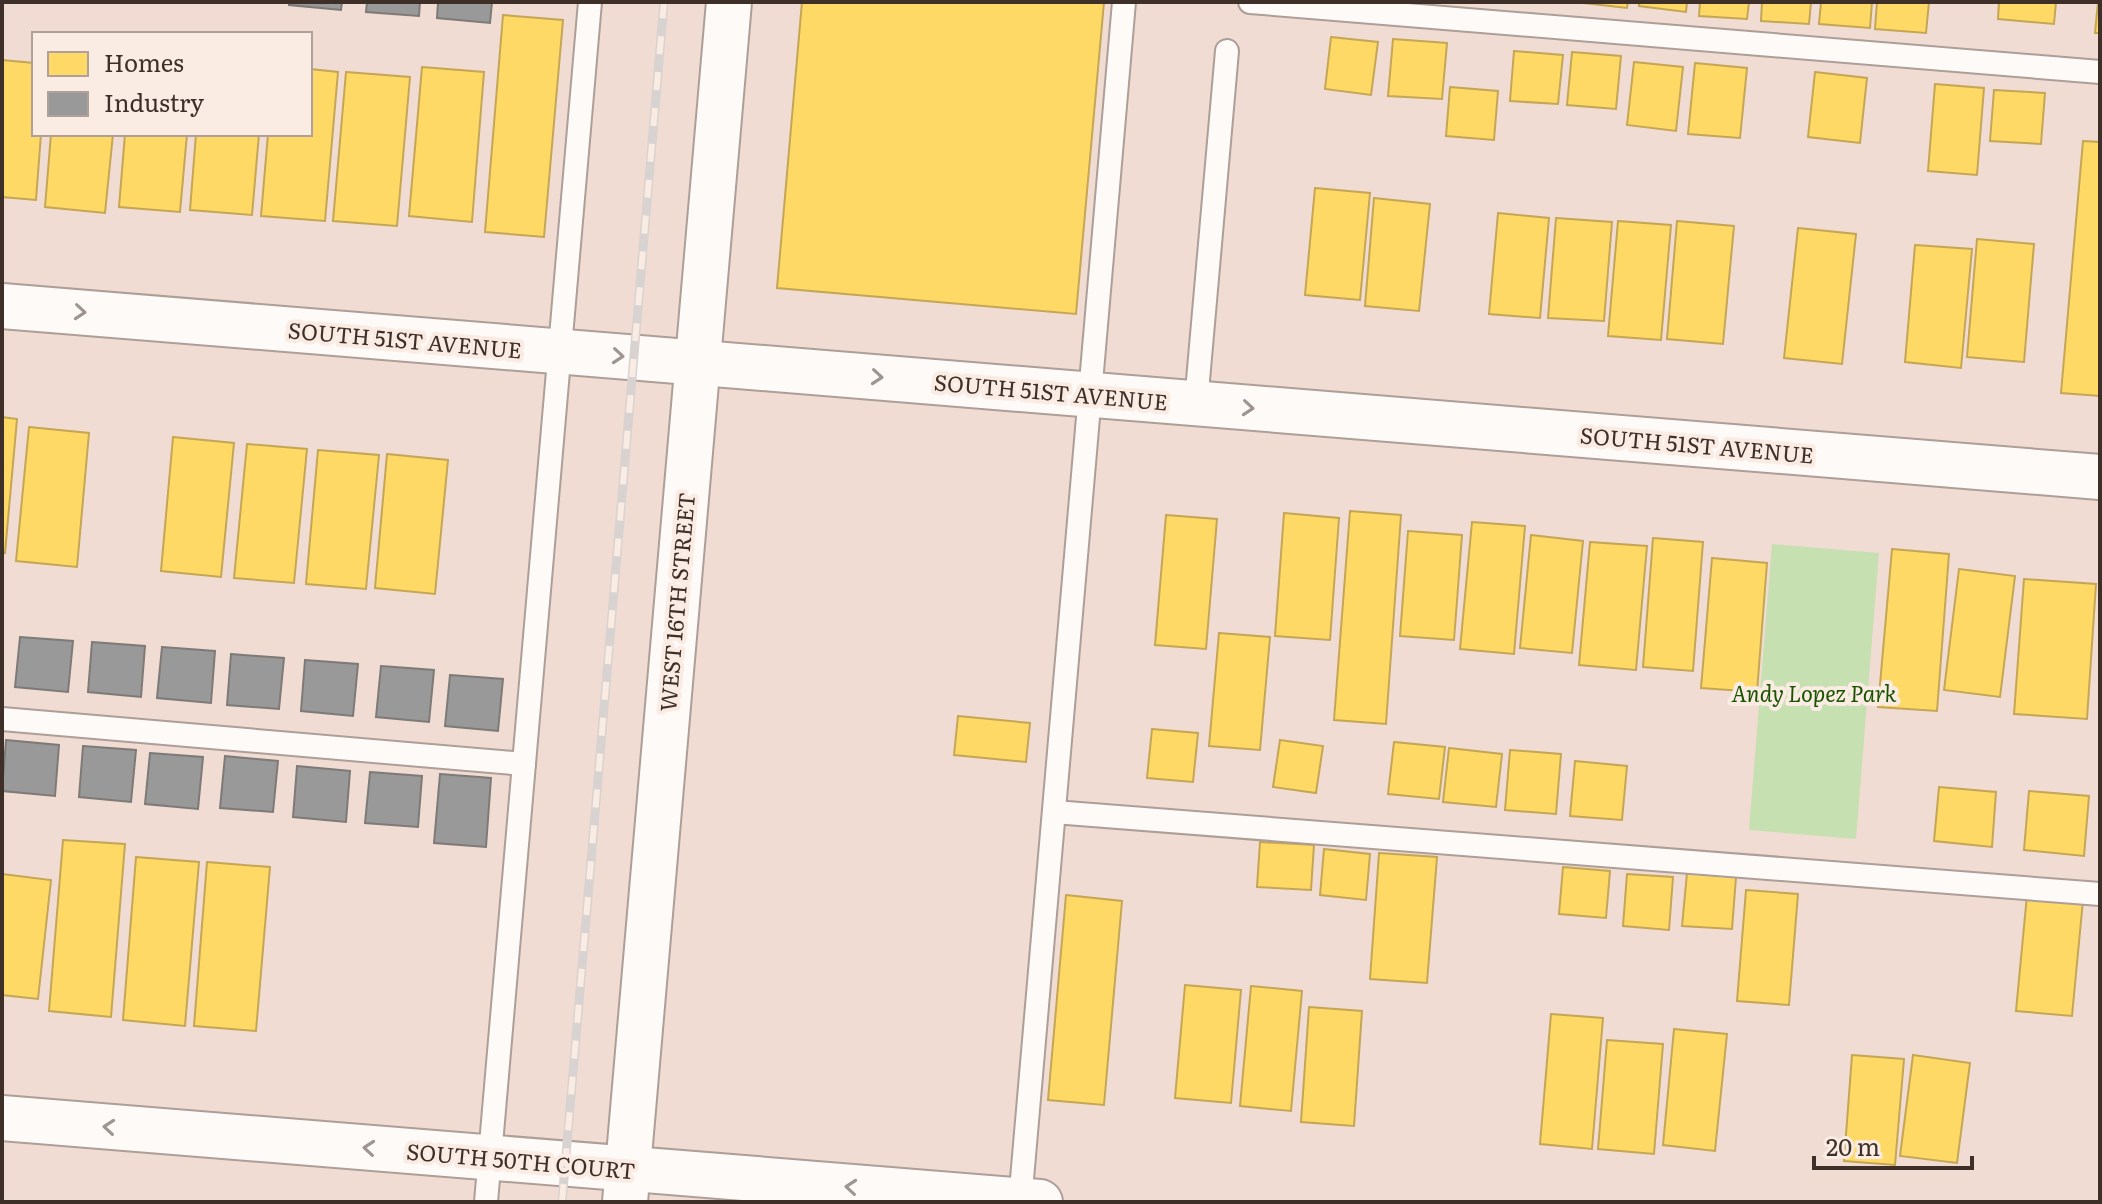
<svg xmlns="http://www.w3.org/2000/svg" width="2102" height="1204" font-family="Literata,serif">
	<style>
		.green { fill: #c7e0b1 }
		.homes { fill: #ffd966; stroke: #c5a654; stroke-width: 2 }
		.industry { fill: #999; stroke: #7e7a77; stroke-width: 2 }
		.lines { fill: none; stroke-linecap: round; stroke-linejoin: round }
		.service-casing { stroke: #ad9e98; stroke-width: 26 }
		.minor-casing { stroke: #ad9e98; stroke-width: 48 }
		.tertiary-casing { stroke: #ad9e98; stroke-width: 48 }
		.service { stroke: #fdfaf8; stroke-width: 22 }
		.minor { stroke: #fdfaf8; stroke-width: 44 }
		.tertiary { stroke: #fdfaf8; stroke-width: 44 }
		.rail-casing { stroke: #d8d3d0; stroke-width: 9 }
		.rail { stroke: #faebe3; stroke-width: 6; stroke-dasharray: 18; stroke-linecap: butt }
		.oneway { stroke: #9e9590 }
		.labels { text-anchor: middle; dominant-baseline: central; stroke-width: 8; stroke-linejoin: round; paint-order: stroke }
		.street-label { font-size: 22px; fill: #3e3029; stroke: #faebe3 }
		.park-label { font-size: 22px; font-style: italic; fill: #1a5300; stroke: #faebe3 }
	</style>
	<rect width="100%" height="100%" fill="#f0dcd3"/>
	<path class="green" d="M1772,544L1879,553L1856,839L1749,830Z"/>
	<g class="homes">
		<path d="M802,2H1104L1076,314L777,288Z"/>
		<path d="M1574,2H1628L1627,8Z"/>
		<path d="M1639,2H1687L1686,12L1639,6Z"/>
		<path d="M1700,2H1749L1747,19L1699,16Z"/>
		<path d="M1762,2H1811L1809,24L1761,21Z"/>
		<path d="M1821,2H1872L1870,28L1819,24Z"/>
		<path d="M1877,2H1929L1926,33L1875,29Z"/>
		<path d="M1999,2H2056L2054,24L1998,19Z"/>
		<path d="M2098,2H2100V33H2095Z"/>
		<path d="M503,15L563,20L544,237L485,232Z"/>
		<path d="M1331,37L1378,42L1371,95L1325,89Z"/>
		<path d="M1393,39L1447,43L1442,99L1388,96Z"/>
		<path d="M1514,51L1563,55L1558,104L1510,101Z"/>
		<path d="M1572,52L1621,56L1616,109L1567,105Z"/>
		<path d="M2,60L34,63V134H41L36,200L2,197Z"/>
		<path d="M1634,62L1683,67L1676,131L1627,125Z"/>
		<path d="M1695,63L1747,68L1740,138L1688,134Z"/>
		<path d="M422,67L484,72L472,222L409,216Z"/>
		<path d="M310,69L338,72L325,221L261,216L268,134H310Z"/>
		<path d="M346,72L410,77L397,226L333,221Z"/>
		<path d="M1815,72L1867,78L1860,143L1808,137Z"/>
		<path d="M1935,84L1984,88L1977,175L1928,171Z"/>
		<path d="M1450,87L1498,91L1494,140L1446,136Z"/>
		<path d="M1994,90L2045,93L2041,144L1990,141Z"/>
		<path d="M51,134H113L105,213L45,207Z"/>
		<path d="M125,134H187L180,212L119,207Z"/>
		<path d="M196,134H259L252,215L190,210Z"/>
		<path d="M2083,141L2100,142V396L2061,393Z"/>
		<path d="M1315,188L1370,193L1360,300L1305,295Z"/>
		<path d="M1374,198L1430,204L1419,311L1365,306Z"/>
		<path d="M1498,213L1549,218L1540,318L1489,314Z"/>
		<path d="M1556,218L1612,222L1604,321L1548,318Z"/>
		<path d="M1618,221L1671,225L1661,340L1608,336Z"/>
		<path d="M1677,221L1734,226L1723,344L1667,339Z"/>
		<path d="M1798,228L1856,234L1842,364L1784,358Z"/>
		<path d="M1977,239L2034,244L2024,362L1967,357Z"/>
		<path d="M1915,245L1972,249L1961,368L1905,362Z"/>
		<path d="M2,417L17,419L5,553H2Z"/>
		<path d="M29,427L89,433L77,567L16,561Z"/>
		<path d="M173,437L234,443L221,577L161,571Z"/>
		<path d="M247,444L307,449L294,583L234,578Z"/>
		<path d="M318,450L379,455L366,589L306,584Z"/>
		<path d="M387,454L448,460L435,594L375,588Z"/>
		<path d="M1350,511L1401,515L1386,724L1334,720Z"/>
		<path d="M1284,513L1339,518L1330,640L1275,636Z"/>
		<path d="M1166,515L1217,519L1206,649L1155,645Z"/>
		<path d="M1472,522L1525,526L1514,654L1460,649Z"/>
		<path d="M1408,531L1462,535L1454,640L1400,636Z"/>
		<path d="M1531,535L1583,541L1572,653L1520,648Z"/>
		<path d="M1653,538L1703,542L1693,671L1643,667Z"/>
		<path d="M1590,542L1647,546L1636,670L1579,665Z"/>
		<path d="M1892,549L1949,554L1937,711L1878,707Z"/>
		<path d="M1712,558L1767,563L1757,692L1701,688Z"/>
		<path d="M1959,569L2015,576L2000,697L1944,690Z"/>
		<path d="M2024,579L2096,584L2087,719L2014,714Z"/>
		<path d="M1219,633L1270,637L1260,750L1209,746Z"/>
		<path d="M958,716L1030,723L1026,762L954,755Z"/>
		<path d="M1152,729L1198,733L1193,782L1147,778Z"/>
		<path d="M1280,740L1323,746L1316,793L1273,787Z"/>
		<path d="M1394,742L1445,747L1439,799L1388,794Z"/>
		<path d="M1449,748L1502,754L1496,807L1443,802Z"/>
		<path d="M1510,750L1561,754L1556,814L1505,810Z"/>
		<path d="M1575,761L1627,766L1622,820L1570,816Z"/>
		<path d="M1939,787L1996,792L1992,847L1934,841Z"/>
		<path d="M2029,791L2089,796L2084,856L2024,850Z"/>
		<path d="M63,840L125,844L111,1017L49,1011Z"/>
		<path d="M1260,842L1314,845L1311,890L1257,887Z"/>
		<path d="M1324,849L1370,854L1366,900L1320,895Z"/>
		<path d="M1379,853L1437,857L1427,983L1370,979Z"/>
		<path d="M136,857L199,862L185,1026L123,1020Z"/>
		<path d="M207,862L270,867L256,1031L194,1026Z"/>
		<path d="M1563,867L1610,871L1606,918L1559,914Z"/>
		<path d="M1687,873L1736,877L1732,929L1682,926Z"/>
		<path d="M2,874L51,880L38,999L2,995Z"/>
		<path d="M1627,874L1673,877L1669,930L1623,926Z"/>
		<path d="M1746,890L1798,894L1789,1005L1737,1001Z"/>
		<path d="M1066,895L1122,901L1104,1105L1048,1100Z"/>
		<path d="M2027,895L2083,900L2072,1016L2016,1011Z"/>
		<path d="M1185,985L1241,990L1231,1103L1175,1098Z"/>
		<path d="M1251,986L1302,991L1291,1111L1240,1106Z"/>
		<path d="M1309,1007L1362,1011L1354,1126L1301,1122Z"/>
		<path d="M1551,1014L1603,1018L1592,1149L1540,1144Z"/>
		<path d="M1674,1029L1727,1034L1715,1151L1663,1145Z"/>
		<path d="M1607,1040L1663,1044L1654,1154L1598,1149Z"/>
		<path d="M1852,1055L1904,1059L1895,1165L1844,1161Z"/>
		<path d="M1913,1055L1970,1063L1957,1163L1900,1156Z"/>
	</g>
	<g class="industry">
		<path d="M289,2H342L341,10L289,5Z"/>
		<path d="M367,2H420L419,16L366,12Z"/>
		<path d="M438,2H492L490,23L437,18Z"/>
		<path d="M20,637L73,641L68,692L15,687Z"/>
		<path d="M92,642L145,646L141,697L88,692Z"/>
		<path d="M162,647L215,651L211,703L157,698Z"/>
		<path d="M231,654L284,658L279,709L227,705Z"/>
		<path d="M305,660L358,664L353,716L301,711Z"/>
		<path d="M381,666L434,670L429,722L376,717Z"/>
		<path d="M450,675L503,679L498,731L445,726Z"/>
		<path d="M6,740L59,745L55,796L2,791Z"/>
		<path d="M83,746L136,750L131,802L79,797Z"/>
		<path d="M150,753L203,757L198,809L145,804Z"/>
		<path d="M225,756L278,761L273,812L220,808Z"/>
		<path d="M297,766L350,771L346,822L293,817Z"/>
		<path d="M370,772L422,776L418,827L365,823Z"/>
		<path d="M440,774L491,778L486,847L434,843Z"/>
	</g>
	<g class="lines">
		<defs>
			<g id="service">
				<path d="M1250,2L2100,72"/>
				<path d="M1196,403L1227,51"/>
				<path d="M2,719L524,764"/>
				<path d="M1054,812L2100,894"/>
				<path d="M486,1202L590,2"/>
				<path d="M1020,1202L1124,2"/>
			</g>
			<g id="minor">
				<path d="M2,306L2100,477"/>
				<path d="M2,1118L1040,1202"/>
			</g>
			<path id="tertiary" d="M625,1202L729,2"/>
		</defs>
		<use href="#service" class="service-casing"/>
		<use href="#minor" class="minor-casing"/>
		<use href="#tertiary" class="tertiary-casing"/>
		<use href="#service" class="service"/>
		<use href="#minor" class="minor"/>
		<use href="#tertiary" class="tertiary"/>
		<defs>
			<path id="rail" d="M562,1202L664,2"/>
		</defs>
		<use href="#rail" class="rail-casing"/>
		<use href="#rail" class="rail"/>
	</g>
	<defs><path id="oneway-chevron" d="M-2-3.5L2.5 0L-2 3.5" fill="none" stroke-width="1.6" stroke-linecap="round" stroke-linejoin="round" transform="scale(2)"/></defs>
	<g class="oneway">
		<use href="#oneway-chevron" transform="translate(80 312) rotate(5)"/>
		<use href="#oneway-chevron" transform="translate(618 356) rotate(5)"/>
		<use href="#oneway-chevron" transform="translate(877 377) rotate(5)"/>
		<use href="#oneway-chevron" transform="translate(1248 408) rotate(5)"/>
		<use href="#oneway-chevron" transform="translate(109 1127) rotate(-175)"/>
		<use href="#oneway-chevron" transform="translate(369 1148) rotate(-175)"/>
		<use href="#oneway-chevron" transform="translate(851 1187) rotate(-175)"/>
	</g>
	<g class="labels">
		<g class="street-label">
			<text transform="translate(405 339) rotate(5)">SOUTH 51ST AVENUE</text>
			<text transform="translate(1051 391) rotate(5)">SOUTH 51ST AVENUE</text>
			<text transform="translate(1697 444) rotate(5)">SOUTH 51ST AVENUE</text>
			<text transform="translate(676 602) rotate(-85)">WEST 16TH STREET</text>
			<text transform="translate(521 1160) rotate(5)">SOUTH 50TH COURT</text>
		</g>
		<g class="park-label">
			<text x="1814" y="692">Andy Lopez Park</text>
		</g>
	</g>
	<rect width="2102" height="1204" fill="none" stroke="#3e3029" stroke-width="8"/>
	<rect x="32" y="32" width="280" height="104" fill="#faebe3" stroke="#afa099" stroke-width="2"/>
	<rect x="48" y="52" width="40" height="24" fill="#ffd966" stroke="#afa099" stroke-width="2"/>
	<text x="104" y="72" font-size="24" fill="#3e3029">Homes</text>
	<rect x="48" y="92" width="40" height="24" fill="#999999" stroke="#afa099" stroke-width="2"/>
	<text x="104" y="112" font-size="24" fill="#3e3029">Industry</text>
	<path d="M1814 1156v12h158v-12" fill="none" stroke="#3e3029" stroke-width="4"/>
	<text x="1826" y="1156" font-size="24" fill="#3e3029" stroke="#faebe3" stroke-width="6" paint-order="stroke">20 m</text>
</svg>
